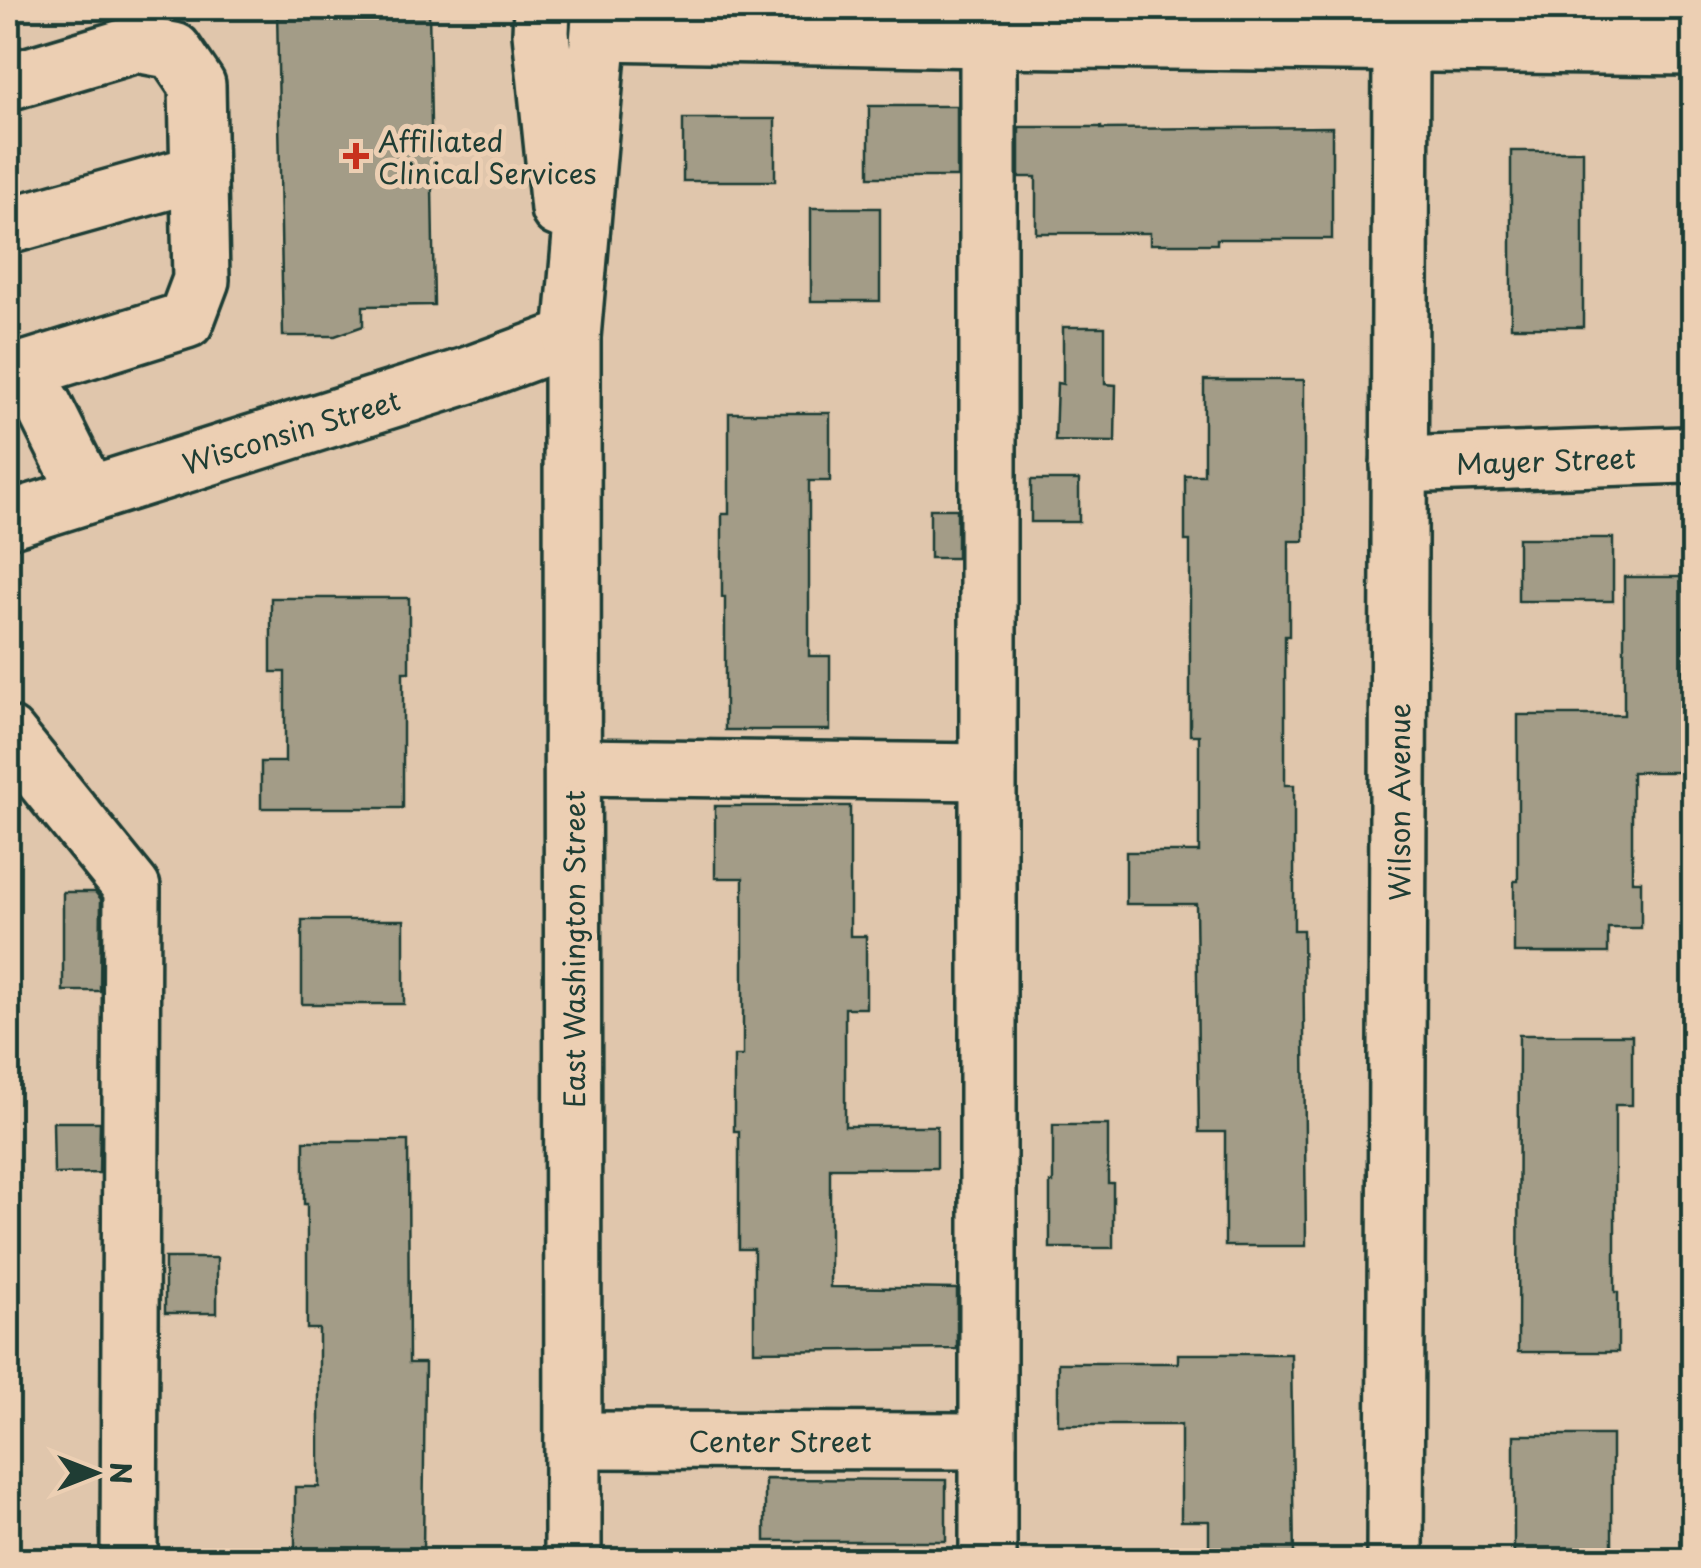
<svg xmlns="http://www.w3.org/2000/svg" width="1701" height="1568" font-family="'Playpen Sans',sans-serif">
	<style>
		.building { fill: #a39c87; stroke: #1f3d34; stroke-width: 2.5 }
		.lines { fill: none; stroke-linecap: round; stroke-linejoin: round }
		.minor-casing { stroke: #1f3d34; stroke-width: 62 }
		.major-casing { stroke: #1f3d34; stroke-width: 62 }
		.minor { stroke: #eccfb3; stroke-width: 55 }
		.major { stroke: #eccfb3; stroke-width: 55 }
		.poi-dot { fill: #c8321e; stroke: #eccfb3; stroke-width: 4 }
		.labels { text-anchor: middle; dominant-baseline: central; stroke-width: 10; stroke-linejoin: round; paint-order: stroke }
		.poi-label { font-size: 28px; fill: #1f3d34; stroke: #eccfb3; text-anchor: start }
		.street-label { font-size: 28px; fill: #1f3d34; stroke: #eccfb3 }
	</style>
	<rect width="100%" height="100%" fill="#e0c6ac"/>
	<filter id="ink" filterUnits="userSpaceOnUse"><feTurbulence type="fractalNoise" baseFrequency=".01" numOctaves="2"/><feDisplacementMap in="SourceGraphic" scale="20" xChannelSelector="R" yChannelSelector="G"/><feConvolveMatrix kernelMatrix="1 2 1 2 8 2 1 2 1" color-interpolation-filters="sRGB"/></filter>
	<g filter="url(#ink)">
		<g class="building">
			<path d="M277,8H429L434,305L363,306V326L335,336H283Z"/>
			<rect x="869" y="106" width="88" height="71"/>
			<rect x="683" y="119" width="92" height="62"/>
			<path d="M1019,127H1101V129L1332,127V239H1217V244H1150V233H1036V177H1019Z"/>
			<rect x="1511" y="151" width="72" height="176"/>
			<rect x="811" y="208" width="69" height="93"/>
			<path d="M1063,327H1105V384L1116,385L1115,442L1055,441L1057,383L1063,384Z"/>
			<path d="M1204,380H1304V541H1289V636H1285V785H1294V930H1303L1306,1246H1225V1132H1199L1196,904H1126V852H1199V735H1190V541H1185V475H1204Z"/>
			<path d="M729,413H830V481H809V656H830V730H725V597H722V514H729Z"/>
			<rect x="1031" y="480" width="48" height="42"/>
			<rect x="930" y="509" width="27" height="49"/>
			<rect x="1518" y="538" width="95" height="63"/>
			<path d="M1624,577H1694V627H1682L1683,772H1632V881H1641V928H1608V953H1514V881H1518V715H1624Z"/>
			<path d="M271,598H409V672H403V808H261V762H285V672H271Z"/>
			<path d="M715,806H850V936H866V1008H845V1126H937V1168H830V1287L957,1289V1349L754,1351V1249H739V1131H734V1056H743V878H715Z"/>
			<path d="M63,892H95L101,899L100,991H63Z"/>
			<rect x="302" y="920" width="102" height="84"/>
			<path d="M1519,1035H1632V1105H1615V1292H1618V1352H1518Z"/>
			<path d="M53,1122H100L99,1173L54,1174Z"/>
			<path d="M1053,1125H1108V1183H1113V1248H1050V1183H1053Z"/>
			<path d="M304,1141H408L409,1363H425L423,1552H295V1487H319V1329H307V1204H304Z"/>
			<rect x="165" y="1258" width="52" height="55"/>
			<path d="M1178,1354H1291L1294,1560H1209V1521H1181V1425H1058V1363H1178Z"/>
			<rect x="1514" y="1435" width="98" height="125"/>
			<path d="M765,1479L946,1480V1541H765Z"/>
		</g>
		<g class="lines">
			<defs>
				<g id="minor">
					<path d="M600,32L988,39L1694,47"/>
					<path d="M8,82L136,44L174,51L197,85L201,280L186,320L8,375"/>
					<path d="M8,226L198,173"/>
					<path d="M8,380L26,389L43,404L88,494"/>
					<path d="M1399,465L1684,455L1694,456"/>
					<path d="M8,520L466,376L572,337"/>
					<path d="M8,735L132,888L129,1560"/>
					<path d="M573,767L988,772"/>
					<path d="M573,1440L988,1441"/>
					<path d="M988,1560V39"/>
					<path d="M1395,1560L1401,43"/>
				</g>
				<g id="major">
					<path d="M542,8L541,33L559,209"/>
					<path d="M573,1560L572,337L601,8"/>
				</g>
			</defs>
			<use href="#minor" class="minor-casing"/>
			<use href="#major" class="major-casing"/>
			<use href="#minor" class="minor"/>
			<use href="#major" class="major"/>
		</g>
	</g>
	<path class="poi-dot" d="M351 141h10v10h10v10h-10v10h-10v-10h-10v-10h10z"/>
	<g class="labels">
		<g class="poi-label">
			<text x="378" y="140">Affiliated<tspan x="378" dy="32">Clinical Services</tspan></text>
		</g>
		<g class="street-label">
			<text transform="translate(291 431) rotate(-17)">Wisconsin Street</text>
			<text transform="translate(1546 460) rotate(-2)">Mayer Street</text>
			<text transform="translate(1398 802) rotate(-90)">Wilson Avenue</text>
			<text transform="translate(573 949) rotate(-90)">East Washington Street</text>
			<text x="780" y="1440">Center Street</text>
		</g>
	</g>
	<rect width="1701" height="1568" fill="none" stroke="#eccfb3" stroke-width="40"/>
	<rect x="20" y="20" width="1661" height="1528" fill="none" stroke="#1f3d34" stroke-width="4" filter="url(#ink)"/>
	<g transform="translate(95 1473) rotate(90)" stroke="#eccfb3" stroke-width="8" paint-order="stroke">
	<path d="M0-8L18 38L0 25L-18 38Z" fill="#1f3d34"/>
	<text y="-15" font-size="28" font-weight="bold" text-anchor="middle" fill="#1f3d34">N</text>
	</g>
</svg>
